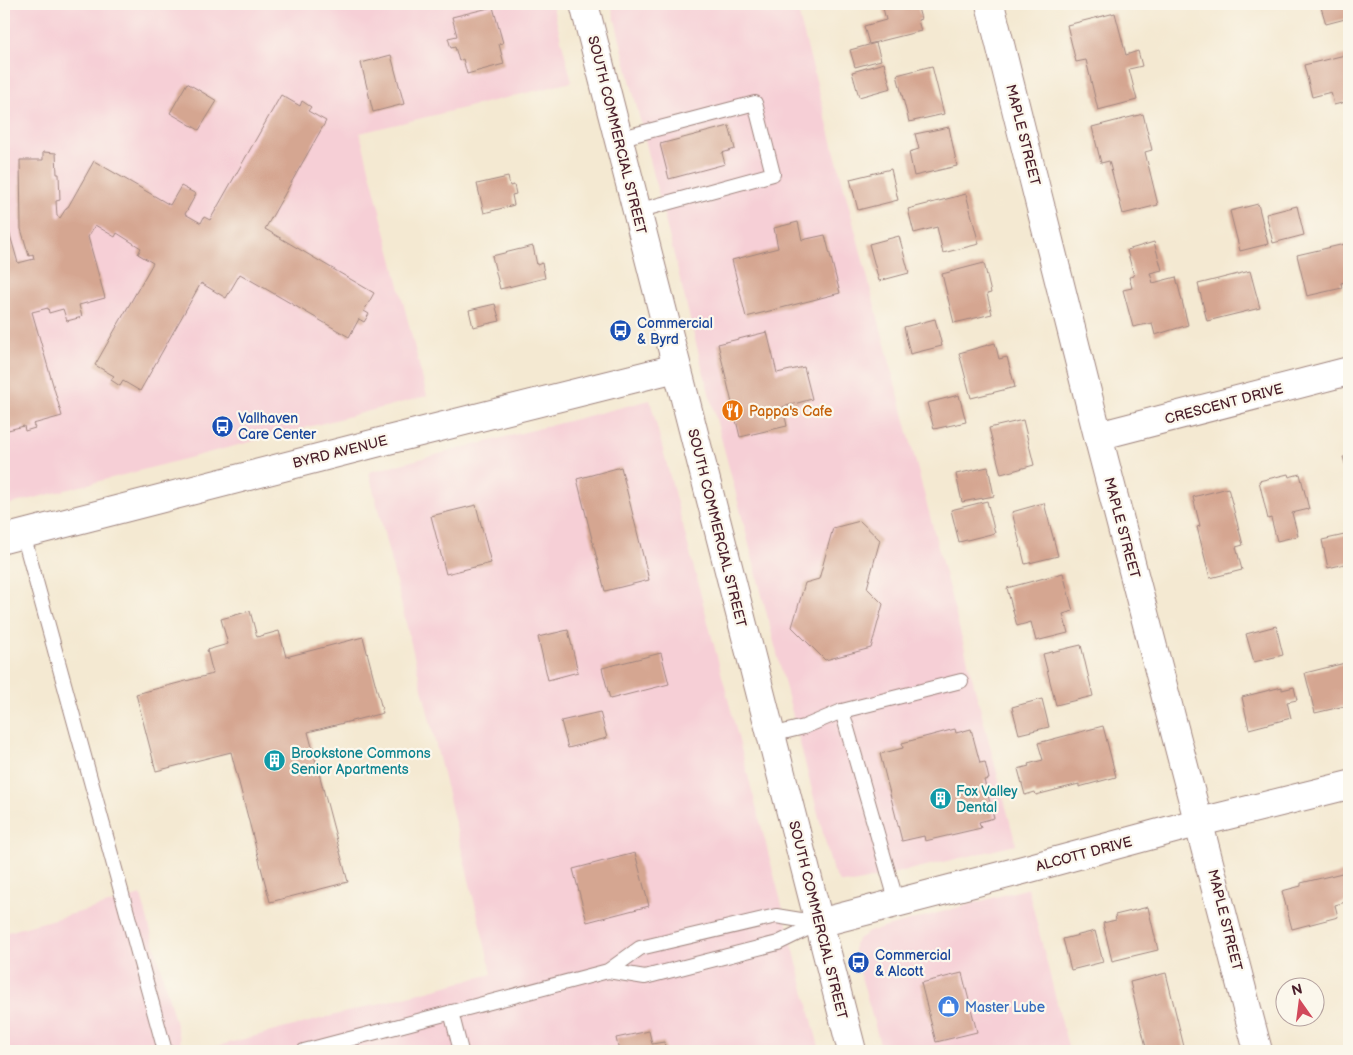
<svg xmlns="http://www.w3.org/2000/svg" width="1353" height="1055" font-family="'Balsamiq Sans',sans-serif">
	<style>
		.built { fill: #f6cfd6 }
		.building { fill: #d5a691 }
		.lines { fill: none; stroke-linecap: round; stroke-linejoin: round }
		.lane-casing { stroke: #9f847e; stroke-width: 16 }
		.street-casing { stroke: #9f847e; stroke-width: 30 }
		.secondary-casing { stroke: #9f847e; stroke-width: 30 }
		.lane { stroke: #fff; stroke-width: 14 }
		.street { stroke: #fff; stroke-width: 28 }
		.secondary { stroke: #fff; stroke-width: 28 }
		.labels { text-anchor: middle; dominant-baseline: central; stroke-width: 4.5; stroke-linejoin: round; paint-order: stroke }
		.street-label { font-size: 14px; fill: #4a1f2b; stroke: #fbf7ec }
		.transit-label { font-size: 14px; fill: #164399; stroke: #fbf7ec; text-anchor: start }
		.food-label { font-size: 14px; fill: #c56008; stroke: #fbf7ec; text-anchor: start }
		.culture-label { font-size: 14px; fill: #0d838f; stroke: #fbf7ec; text-anchor: start }
		.shop-label { font-size: 14px; fill: #366cbe; stroke: #fbf7ec; text-anchor: start }
	</style>
	<rect width="100%" height="100%" fill="#fbf7ec"/>
	<filter id="ink" filterUnits="userSpaceOnUse"><feTurbulence type="fractalNoise" baseFrequency=".02" numOctaves="2"/><feDisplacementMap in="SourceGraphic" scale="10" xChannelSelector="R" yChannelSelector="G"/><feConvolveMatrix kernelMatrix="1 2 1 2 8 2 1 2 1" color-interpolation-filters="sRGB"/></filter>
	<filter id="wash" filterUnits="userSpaceOnUse"><feTurbulence type="fractalNoise" baseFrequency=".0096" numOctaves="4" result="noise"/><feDisplacementMap in="SourceGraphic" scale="20" xChannelSelector="R" yChannelSelector="G"/><feGaussianBlur stdDeviation="1.12" result="paint"/><feColorMatrix in="noise" values="0 0 0 0 0 0 0 0 0 0 0 0 0 0 0 0 0 1.4 0 .05"/><feComposite in="paint" operator="in"/></filter>
	<g filter="url(#wash)">
		<rect width="100%" height="100%" fill="#f4e9d2"/>
		<g class="built">
			<path d="M4,4H552L572,82L360,133L427,396L4,506Z"/>
			<path d="M611,4H796L1016,845L853,883L840,882L833,872L735,490L700,359Z"/>
			<path d="M650,400L820,1051H198L492,974L369,472Z"/>
			<path d="M1028,888L1069,1051H882L854,952V944L858,939L869,932Z"/>
			<path d="M141,895L183,1051H4V933Z"/>
		</g>
		<g id="blocks">
			<g class="building">
				<path d="M882,4H917L921,19L918,20L921,31L869,44L864,26L886,20Z"/>
				<path d="M1320,4H1349V18L1326,24Z"/>
				<path d="M493,7L503,43L499,44L504,64L467,74L463,59L459,61L455,47L451,48L448,38L457,36L452,17Z"/>
				<path d="M1115,13L1126,55L1138,51L1142,66L1129,69L1137,100L1098,110L1086,60L1076,62L1067,25Z"/>
				<path d="M876,43L881,60L855,67L850,50Z"/>
				<path d="M1349,54V101L1334,105L1331,92L1312,97L1304,65Z"/>
				<path d="M391,55L404,104L373,112L361,63Z"/>
				<path d="M884,63L891,88L859,97L852,72Z"/>
				<path d="M932,66L944,114L909,122L897,75Z"/>
				<path d="M187,83L217,101L199,130L170,113Z"/>
				<path d="M281,95L300,106L302,101L311,107L308,111L326,121L265,229L374,293L364,311L369,314L364,322L359,319L349,337L240,274L226,298L201,283L140,391L123,381L120,386L111,380L114,376L95,365L153,263L138,254L141,248L117,233L115,237L95,225L88,237L105,298L79,305L82,317L67,321L63,309L49,313L48,308L32,312L62,416L33,424L35,428L25,431L24,426L4,431V214L18,263L34,259L33,254L29,256L21,229L20,160H43V152L56,153L57,174H59L60,200L56,201L57,216L60,218L67,207H68L94,161L170,205L181,186L196,194L185,214L201,223L204,217L210,220Z"/>
				<path d="M1143,114L1152,150L1145,152L1158,205L1123,214L1109,161L1101,163L1092,127Z"/>
				<path d="M729,126L735,149L722,153L725,164L669,179L660,144Z"/>
				<path d="M949,127L957,166L914,176L909,152L919,149L915,134Z"/>
				<path d="M891,169L898,200L858,210L850,179Z"/>
				<path d="M508,177L510,186L514,185L516,194L512,195L514,205L484,213L477,184Z"/>
				<path d="M966,194L979,244L943,253L937,227L914,233L908,209Z"/>
				<path d="M1258,204L1268,244L1240,251L1230,211Z"/>
				<path d="M1297,206L1304,235L1273,243L1266,214Z"/>
				<path d="M798,222L802,240L825,235L840,293L746,317L732,260L778,248L774,228Z"/>
				<path d="M899,236L909,273L879,281L869,244Z"/>
				<path d="M1154,242L1162,270L1150,273L1153,283L1176,277L1188,325L1155,335L1152,323L1133,327L1123,290L1132,288L1129,277L1134,276L1127,250Z"/>
				<path d="M1349,243V281L1341,283L1342,288L1307,296L1297,255Z"/>
				<path d="M533,246L537,265L542,263L545,278L500,289L492,256Z"/>
				<path d="M984,263L991,293L987,294L992,314L954,323L942,274Z"/>
				<path d="M1250,271L1260,308L1207,321L1198,284Z"/>
				<path d="M495,304L500,321L473,327L469,310Z"/>
				<path d="M935,319L942,346L910,354L904,327Z"/>
				<path d="M767,332L777,373L804,367L812,399L783,407L787,426L740,437L718,344Z"/>
				<path d="M995,343L999,359L1007,357L1015,387L971,398L959,353Z"/>
				<path d="M959,395L966,422L934,429L927,403Z"/>
				<path d="M1023,420L1034,465L1001,474L989,428Z"/>
				<path d="M1349,456V477L1343,457Z"/>
				<path d="M621,467L649,580L605,591L577,479Z"/>
				<path d="M988,467L994,496L962,502L956,474Z"/>
				<path d="M1288,474L1289,477L1300,474L1309,509L1292,513L1298,536L1277,541L1271,518L1268,519L1259,481Z"/>
				<path d="M1228,488L1243,545L1236,547L1242,570L1210,578L1197,527L1200,526L1193,497Z"/>
				<path d="M987,501L995,533L959,542L951,510Z"/>
				<path d="M1044,503L1058,556L1025,564L1012,512Z"/>
				<path d="M476,505L491,563L446,574L431,516Z"/>
				<path d="M860,521L880,540L867,588L883,604L871,648L825,660L792,627L805,583L819,579L833,528Z"/>
				<path d="M1349,534V563L1328,568L1322,540Z"/>
				<path d="M1063,573L1073,611L1063,614L1068,633L1036,641L1031,622L1017,626L1007,588Z"/>
				<path d="M250,611L257,637L279,631L286,657L363,637L383,713L308,732L348,882L270,902L231,752L156,771L136,694L213,674L207,650L228,644L221,619Z"/>
				<path d="M1276,626L1283,655L1254,662L1246,634Z"/>
				<path d="M568,630L578,672L548,680L538,637Z"/>
				<path d="M1081,645L1093,696L1056,705L1043,654Z"/>
				<path d="M661,653L669,684L610,699L602,668Z"/>
				<path d="M1349,662V705L1315,713L1305,673Z"/>
				<path d="M1282,687V690L1294,687L1297,700L1287,702L1291,718L1249,729L1242,697Z"/>
				<path d="M1042,699L1049,727L1019,734L1012,707Z"/>
				<path d="M600,712L607,738L568,748L561,721Z"/>
				<path d="M1103,726L1116,777L1079,787V784L1036,795L1035,792L1025,795L1018,769L1029,766L1028,764L1043,760L1038,743Z"/>
				<path d="M955,729L956,733L971,729L980,763L985,762L989,779L984,780L994,818L979,822L981,828L925,841L924,836L902,841L880,754L903,748L902,743Z"/>
				<path d="M635,853L649,906L587,922L573,869Z"/>
				<path d="M1346,872L1349,883V901L1335,905L1338,917L1292,929L1282,891L1301,886V883Z"/>
				<path d="M1148,907L1158,950L1112,961L1103,923L1116,920L1115,915Z"/>
				<path d="M1095,931L1103,962L1071,970L1063,939Z"/>
				<path d="M962,973L977,1032L936,1042L921,983Z"/>
				<path d="M1166,973L1185,1051H1147L1130,982Z"/>
				<path d="M649,1031L652,1044L664,1042L666,1051H619L616,1038Z"/>
			</g>
		</g>
	</g>
	<g filter="url(#ink)">
		<use href="#blocks" fill-opacity="0" stroke="#9f847e" stroke-width="1"/>
		<g class="lines">
			<defs>
				<g id="lane">
					<path d="M618,139L755,103L773,174L637,211"/>
					<path d="M23,534L165,1051"/>
					<path d="M842,711L897,903"/>
					<path d="M771,735L804,727L842,711L961,681"/>
					<path d="M608,971L645,977L778,943L819,923"/>
					<path d="M451,1012L461,1051"/>
					<path d="M304,1051L608,971L640,948L776,916L819,923"/>
				</g>
				<g id="street">
					<path d="M990,4C1026,148 1061,292 1098,436C1152,641 1206,846 1258,1051"/>
					<path d="M1098,436L1349,371"/>
				</g>
				<g id="secondary">
					<path d="M584,4L852,1051"/>
					<path d="M4,539L380,442L676,368"/>
					<path d="M819,923L1023,870L1200,822L1349,785"/>
				</g>
			</defs>
			<use href="#lane" class="lane-casing"/>
			<use href="#street" class="street-casing"/>
			<use href="#secondary" class="secondary-casing"/>
			<use href="#lane" class="lane"/>
			<use href="#street" class="street"/>
			<use href="#secondary" class="secondary"/>
		</g>
	</g>
	<defs>
		<symbol id="bus-disc" viewBox="-11 -11 22 22"><circle r="9.5" fill="#1a4fb4" stroke="#fbf7ec"/><path d="M-5-6H5V4H4V6H2V4H-2V6H-4V4H-5ZM-3.5-4V0h7V-4ZM-3.5 1.2v1.5H-2V1.2ZM2 1.2v1.5H3.5V1.2Z" fill="#fff"/></symbol>
		<symbol id="restaurant-disc" viewBox="-11 -11 22 22"><circle r="9.5" fill="#e8710a" stroke="#fbf7ec"/><path d="M-5-6h1v4h1v-4h1v4h1v-4h1v5L-1.5 .5V6h-2V.5L-5-1ZM5-6V6H3V1.5H1.5Q1.5-4 5-6Z" fill="#fff"/></symbol>
		<symbol id="building-disc" viewBox="-11 -11 22 22"><circle r="9.5" fill="#0f9aa8" stroke="#fbf7ec"/><path d="M-4-6H4V6H1V3H-1V6H-4ZM-2.5-4.3h1.7v1.8h-1.7ZM.8-4.3h1.7v1.8H.8ZM-2.5-1h1.7V.8h-1.7ZM.8-1h1.7V.8H.8Z" fill="#fff"/></symbol>
		<symbol id="shop-disc" viewBox="-11 -11 22 22"><circle r="9.5" fill="#3f7fe0" stroke="#fbf7ec"/><path d="M-5-2.5h2.3a2.7 3.5 0 0 1 5.4 0H5L5.5 6h-11ZM-1.5-2.5h3a1.5 2.3 0 0 0-3 0Z" fill="#fff"/></symbol>
	</defs>
	<g fill-rule="evenodd">
		<use href="#bus-disc" x="608" y="318" width="25" height="25"/>
		<use href="#restaurant-disc" x="720" y="398" width="25" height="25"/>
		<use href="#bus-disc" x="210" y="414" width="25" height="25"/>
		<use href="#building-disc" x="262" y="748" width="25" height="25"/>
		<use href="#building-disc" x="928" y="786" width="25" height="25"/>
		<use href="#bus-disc" x="846" y="950" width="25" height="25"/>
		<use href="#shop-disc" x="936" y="994" width="25" height="25"/>
	</g>
	<g class="labels">
		<g class="street-label">
			<text transform="translate(617 135) rotate(76)">SOUTH COMMERCIAL STREET</text>
			<text transform="translate(1023 135) rotate(76)">MAPLE STREET</text>
			<text transform="translate(1224 404) rotate(-15)">CRESCENT DRIVE</text>
			<text transform="translate(340 452) rotate(-14)">BYRD AVENUE</text>
			<text transform="translate(717 528) rotate(76)">SOUTH COMMERCIAL STREET</text>
			<text transform="translate(1122 528) rotate(75)">MAPLE STREET</text>
			<text transform="translate(1084 854) rotate(-15)">ALCOTT DRIVE</text>
			<text transform="translate(818 920) rotate(76)">SOUTH COMMERCIAL STREET</text>
			<text transform="translate(1225 920) rotate(76)">MAPLE STREET</text>
		</g>
		<g class="transit-label">
			<text x="637" y="323">Commercial<tspan x="637" dy="16">&amp; Byrd</tspan></text>
			<text x="238" y="418">Vallhaven<tspan x="238" dy="16">Care Center</tspan></text>
			<text x="875" y="955">Commercial<tspan x="875" dy="16">&amp; Alcott</tspan></text>
		</g>
		<g class="food-label">
			<text x="749" y="411">Pappa's Cafe</text>
		</g>
		<g class="culture-label">
			<text x="291" y="753">Brookstone Commons<tspan x="291" dy="16">Senior Apartments</tspan></text>
			<text x="956" y="791">Fox Valley<tspan x="956" dy="16">Dental</tspan></text>
		</g>
		<g class="shop-label">
			<text x="965" y="1007">Master Lube</text>
		</g>
	</g>
	<rect width="1353" height="1055" fill="none" stroke="#fbf7ec" stroke-width="20"/>
	<g transform="translate(1300 1002) rotate(346)"><circle r="24" fill="#fbf7ec" stroke="#b4a19f"/>
	<path d="M0-4L9 19L0 12L-9 19Z" fill="#d1495b"/>
	<text y="-8" font-size="14" font-weight="bold" text-anchor="middle" fill="#4a1f2b">N</text>
	</g>
</svg>
